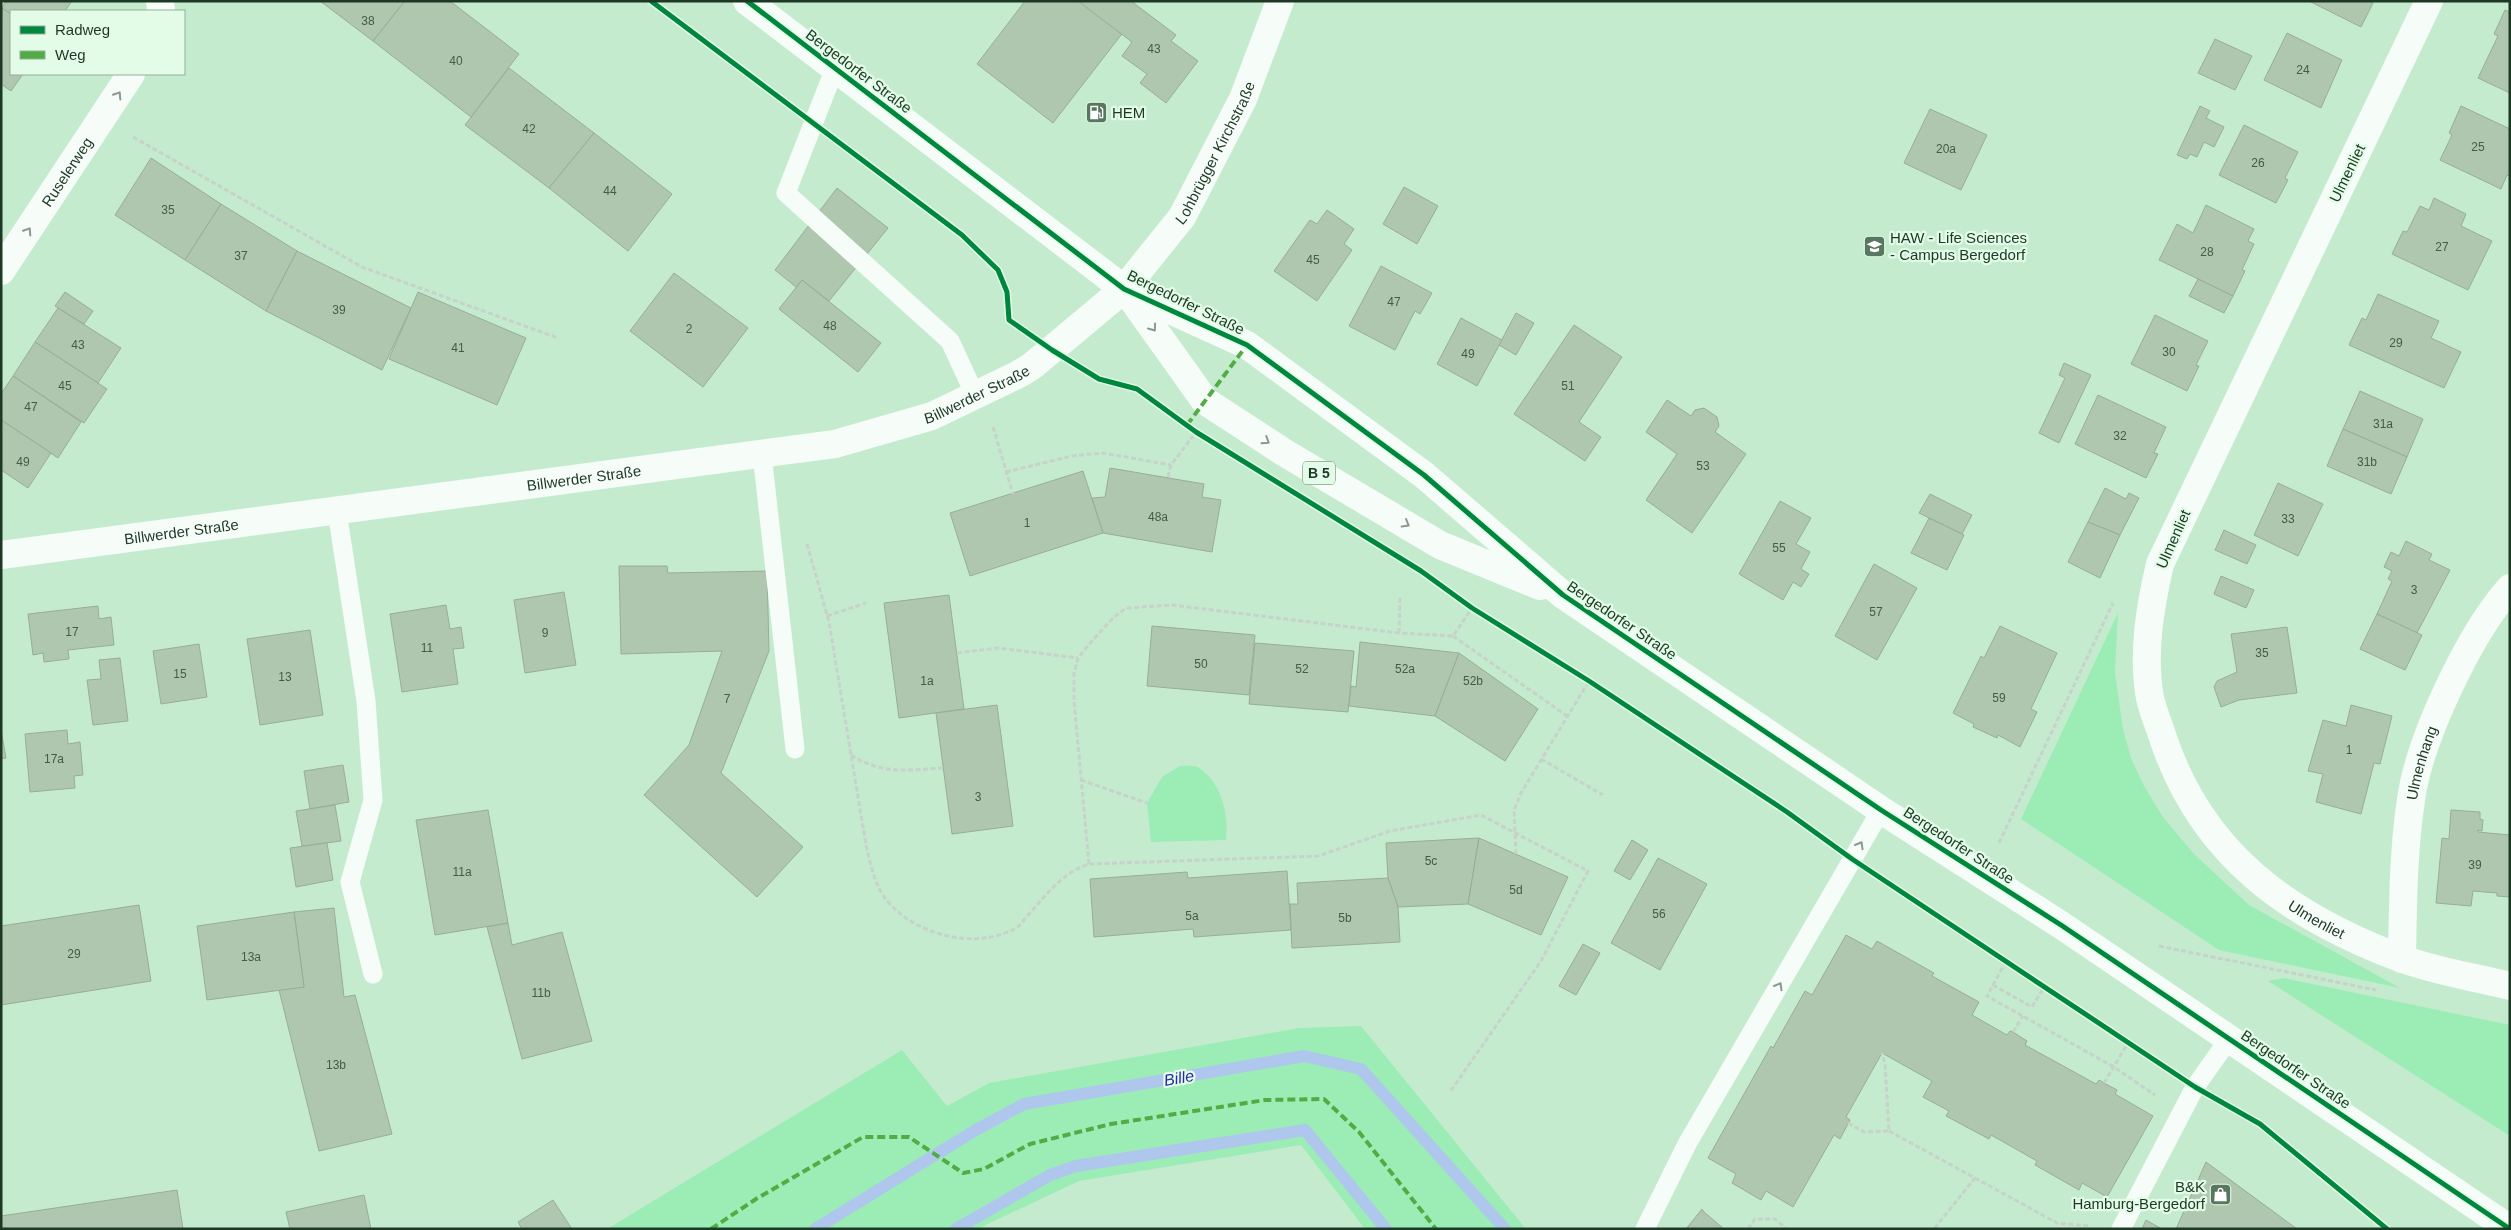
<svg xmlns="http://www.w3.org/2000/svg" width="2511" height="1230" font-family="Helvetica,sans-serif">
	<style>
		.green { fill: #9cecb5 }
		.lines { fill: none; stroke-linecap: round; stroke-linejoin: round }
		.stream { stroke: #afc7ec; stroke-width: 12 }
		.building { fill: #afc7ae; stroke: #97ae96 }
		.path { stroke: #c7d2ca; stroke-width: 3; stroke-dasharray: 5 2.5; stroke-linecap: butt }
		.lane { stroke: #f6fcf8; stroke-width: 19 }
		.street { stroke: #f6fcf8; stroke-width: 28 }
		.primary { stroke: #f6fcf8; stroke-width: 28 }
		.quiet { stroke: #52ac44; stroke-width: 4; stroke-dasharray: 8 4; stroke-linecap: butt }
		.cycleway-casing { stroke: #e2fce8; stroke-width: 8 }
		.cycleway { stroke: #00873e; stroke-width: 5 }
		.oneway { stroke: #8a9a8e }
		.labels { text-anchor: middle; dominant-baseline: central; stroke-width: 4.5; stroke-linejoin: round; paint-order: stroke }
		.number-label { font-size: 12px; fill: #425c47 }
		.shield { fill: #e2fce8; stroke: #587360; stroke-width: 1 }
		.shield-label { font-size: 14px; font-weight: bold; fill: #1d3825 }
		.street-label { font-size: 15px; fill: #1d3825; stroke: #e2fce8 }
		.poi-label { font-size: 15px; fill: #1d3825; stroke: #e2fce8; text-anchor: start }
		.water-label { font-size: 16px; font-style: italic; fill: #292ba5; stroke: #e2fce8 }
	</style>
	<rect width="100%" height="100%" fill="#c5ebcf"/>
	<g class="green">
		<path d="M2118,613L2115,673L2123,729L2131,758L2143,784L2163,817L2194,854L2249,905L2400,988L2219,950L2021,819Z"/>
		<path d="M1180,766C1186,766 1195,765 1199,768C1222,783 1229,815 1226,840L1151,842L1147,803L1162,777Z"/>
		<path d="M2283,978L2510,1025V1136L2268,981Z"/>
		<path d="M1361,1026L1526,1229H1365L1301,1145L1079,1181L977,1229H607L902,1050L947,1106L989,1083L1299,1028Z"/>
	</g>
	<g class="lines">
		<g class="stream">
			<path d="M815,1229L974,1131L1024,1104L1304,1056L1361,1069L1505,1229"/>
			<path d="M956,1229L1050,1175L1076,1166L1305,1130L1386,1229"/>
		</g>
	</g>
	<g class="building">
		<path d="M6,1H72L65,11H11V14L2,8Z"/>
		<path d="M320,1H405L373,41Z"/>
		<path d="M405,1H450L519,54L471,117L373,41Z"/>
		<path d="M1025,1H1096L1128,26L1053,123L977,64Z"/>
		<path d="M1078,1H1131L1176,35L1171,41L1198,61L1166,103L1140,83L1147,74L1122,56L1132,42Z"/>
		<path d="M2309,1H2370L2373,3L2361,27Z"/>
		<path d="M2,8L11,14V74H23L11,91L1,84Z"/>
		<path d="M2505,10L2510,12V93L2478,78L2498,36L2494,34Z"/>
		<path d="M2287,33L2342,60L2321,108L2264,80Z"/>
		<path d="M2215,39L2252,56L2235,90L2198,73Z"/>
		<path d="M509,68L594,133L549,188L465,125Z"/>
		<path d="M2200,106L2210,111L2206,118L2224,127L2214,147L2204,142L2197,157L2190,154L2187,159L2177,155Z"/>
		<path d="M2461,106L2510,129V176L2507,175L2501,189L2440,160L2452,135L2449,133Z"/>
		<path d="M1930,109L1987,135L1961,190L1904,163Z"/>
		<path d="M2244,125L2298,152L2285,178L2288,180L2276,203L2219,175Z"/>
		<path d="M594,133L672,194L628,251L549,188Z"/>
		<path d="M151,158L221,204L185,260L115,215Z"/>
		<path d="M1404,187L1438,206L1417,244L1383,224Z"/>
		<path d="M837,188L888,228L829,301L802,280L796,287L775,270Z"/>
		<path d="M2434,198L2466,214L2461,226L2492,241L2468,290L2392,254L2403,231L2407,232L2420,206L2429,210Z"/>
		<path d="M221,204L297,251L266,311L185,260Z"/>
		<path d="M2206,205L2254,229L2248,241L2254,244L2242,270L2245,271L2233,296L2159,260L2177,224L2193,233Z"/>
		<path d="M1327,210L1354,229L1344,244L1352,250L1317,301L1274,271L1310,220L1317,224Z"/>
		<path d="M297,251L411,308L382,370L266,311Z"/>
		<path d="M1381,266L1432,293L1420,314L1415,311L1395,350L1349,326Z"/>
		<path d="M674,273L748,328L703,387L630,331Z"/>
		<path d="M2198,279L2233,296L2224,313L2189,296Z"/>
		<path d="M802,280L881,343L858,372L779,309Z"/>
		<path d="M65,292L93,311L84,324L55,306Z"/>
		<path d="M418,292L526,338L497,405L389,359Z"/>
		<path d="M2378,294L2439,321L2431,338L2461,352L2444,388L2349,345L2362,318L2366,320Z"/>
		<path d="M58,308L121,348L98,383L35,342Z"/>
		<path d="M1516,313L1534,323L1516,355L1499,345Z"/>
		<path d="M2155,315L2208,341L2196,365L2199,366L2187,391L2131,364Z"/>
		<path d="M1461,318L1502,340L1477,386L1437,364Z"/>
		<path d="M1574,325L1622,357L1579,422L1601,437L1585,461L1514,414Z"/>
		<path d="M35,342L107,389L84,423L13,376Z"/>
		<path d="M2064,363L2091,375L2059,443L2039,433L2065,378L2059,375Z"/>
		<path d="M13,376L81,422L58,458L1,420V394Z"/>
		<path d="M2360,391L2423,419L2407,457L2343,429Z"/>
		<path d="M2098,395L2166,427L2154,453L2158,454L2146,478L2075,444Z"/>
		<path d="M1667,400L1691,416L1695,410L1704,408L1717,417L1719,426L1715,432L1746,454L1692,533L1646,500L1677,454L1646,432Z"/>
		<path d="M1,420L51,453L28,488L1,470Z"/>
		<path d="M2343,429L2407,457L2391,494L2327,466Z"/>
		<path d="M1110,468L1204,484L1202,497L1221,500L1212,552L1103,533L1092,498L1105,497Z"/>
		<path d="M1083,471L1103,533L970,576L950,513Z"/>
		<path d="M2278,483L2323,504L2298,556L2254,535Z"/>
		<path d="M2105,488L2126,499L2129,493L2139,498L2120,535L2088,522Z"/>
		<path d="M1930,494L1972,515L1962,534L1919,513Z"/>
		<path d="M1780,501L1811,518L1796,544L1810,552L1801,569L1809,574L1801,587L1793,582L1783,600L1739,574Z"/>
		<path d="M1929,518L1964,535L1947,570L1911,553Z"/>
		<path d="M2088,522L2120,535L2100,578L2068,562Z"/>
		<path d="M2224,530L2256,545L2247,564L2215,550Z"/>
		<path d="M2406,541L2432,554L2429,560L2450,570L2417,633L2377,614L2392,581L2388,579L2392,571L2384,567L2391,552L2399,556Z"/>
		<path d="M1874,564L1917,588L1877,660L1835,636Z"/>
		<path d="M619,566H667L668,573L767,571L769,651L721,773L803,847L757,897L644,795L689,745L722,651L621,654Z"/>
		<path d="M2221,576L2254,590L2246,608L2214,594Z"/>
		<path d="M564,592L576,665L525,673L514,600Z"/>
		<path d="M949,595L964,709L899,718L884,603Z"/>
		<path d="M446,605L450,629L461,627L464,648L453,649L458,684L402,692L390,614Z"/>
		<path d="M98,606L99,619L111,617L114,645L68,650L69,659L44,662L43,653L33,655L28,614Z"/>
		<path d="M2377,614L2422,635L2405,670L2360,649Z"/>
		<path d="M1152,626L1255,635L1249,695L1147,686Z"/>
		<path d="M2000,626L2057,653L2031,709L2037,712L2020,747L1998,735L1997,738L1973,727L1974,724L1953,713L1981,656L1984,658Z"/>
		<path d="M2287,627L2297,693L2239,700L2221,707L2214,687L2217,681L2237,672L2231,634Z"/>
		<path d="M310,630L323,715L260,725L247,639Z"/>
		<path d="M1360,642L1459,653L1435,716L1349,706L1351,686L1356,687Z"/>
		<path d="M1255,643L1354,651L1348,712L1249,704Z"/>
		<path d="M199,644L207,697L161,704L153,651Z"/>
		<path d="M1459,653L1538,709L1505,761L1435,716Z"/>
		<path d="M120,658L128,721L93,725L87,680L101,679L99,660Z"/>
		<path d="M997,705L1013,826L952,834L936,713Z"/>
		<path d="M2351,705L2392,716L2380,764L2374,763L2361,814L2316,802L2323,774L2308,771L2323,720L2346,726Z"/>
		<path d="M1,730L6,758L1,759Z"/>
		<path d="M67,730L68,744L80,742L83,775L74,776L75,788L30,792L25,734Z"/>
		<path d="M343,765L349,802L310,809L304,771Z"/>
		<path d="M335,805L341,841L302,846L296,811Z"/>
		<path d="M488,810L508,923L435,935L416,820Z"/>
		<path d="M2451,810L2480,812V819L2483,820L2482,831L2478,830V832L2510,835V897L2497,896V893L2473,891L2471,906L2436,903L2442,838L2449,839Z"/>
		<path d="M1479,838L1468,904L1398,907L1388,878L1386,843Z"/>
		<path d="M1479,838L1568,877L1541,935L1468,904Z"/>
		<path d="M1632,840L1648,850L1630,880L1614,871Z"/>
		<path d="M327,843L333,880L296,887L290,848Z"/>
		<path d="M1658,858L1707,884L1660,970L1611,943Z"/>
		<path d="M1287,871L1291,930L1194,937L1193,929L1094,937L1090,879L1187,872L1188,878Z"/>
		<path d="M1388,878L1398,907L1400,942L1292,948L1290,904H1298L1297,883Z"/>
		<path d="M139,905L151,981L1,1005V926Z"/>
		<path d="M334,908L344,997L355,995L392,1134L319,1151L279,990L304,987L294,912Z"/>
		<path d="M294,912L304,987L207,1000L197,926Z"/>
		<path d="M508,923L512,945L562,932L592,1041L522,1059L487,927Z"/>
		<path d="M1846,935L1872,949L1877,941L1934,973L1932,976L1979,1002L1972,1015L2007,1035L2010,1031L2013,1032L2027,1041L2025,1045L2096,1084L2099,1080L2104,1083L2117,1090L2115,1094L2153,1116L2107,1197L2082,1183L2079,1190L2035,1165L2037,1161L1991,1135L1989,1139L1946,1116L1949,1111L1923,1097L1932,1081L1882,1053L1846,1117L1850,1120L1840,1139L1834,1135L1793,1207L1766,1191L1761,1200L1732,1183L1736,1174L1708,1158L1771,1046L1773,1048L1805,991L1812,995Z"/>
		<path d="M1583,944L1600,953L1576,995L1559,986Z"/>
		<path d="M2206,1162L2297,1229H2176Z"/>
		<path d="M177,1190L183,1229H1V1216Z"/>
		<path d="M364,1195L371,1229H290L286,1212Z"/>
		<path d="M553,1200L572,1229H522L518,1222Z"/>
		<path d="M1702,1209L1704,1212L1724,1229H1686Z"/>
		<path d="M2146,1220L2162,1229H2142Z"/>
	</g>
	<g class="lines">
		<g class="path">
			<path d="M133,137L362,267L558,338"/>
			<path d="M993,427L1013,494"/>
			<path d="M1006,472L1072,456L1103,453L1171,465"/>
			<path d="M1168,477L1171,465L1193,436"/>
			<path d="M807,544L829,622L866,845C870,862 874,883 885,898C913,935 975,951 1016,928C1021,925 1025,918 1029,914C1048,893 1062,873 1089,864L1318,856L1390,831L1481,815L1588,871L1541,961L1450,1092"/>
			<path d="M827,616L866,603"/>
			<path d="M1399,633L1400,598"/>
			<path d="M1453,636L1567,716"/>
			<path d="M957,653L998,648L1078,658"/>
			<path d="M851,755C882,775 907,770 943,768"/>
			<path d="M1541,759L1603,795"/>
			<path d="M1081,780L1147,803"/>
			<path d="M1999,843L2113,603"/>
			<path d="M1516,854L1514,810L1521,793L1589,681"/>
			<path d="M1089,864L1074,701V673L1078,658L1091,642L1114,617L1126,608L1172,605L1399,633L1453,636L1472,608"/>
			<path d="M2159,946L2376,990"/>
			<path d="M2006,961L1987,996L2114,1067L2155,1095"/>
			<path d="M1993,985L2032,1007L2044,987"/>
			<path d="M2013,1032L2023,1016"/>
			<path d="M2104,1083L2128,1043"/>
			<path d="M1848,1123L1864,1132L1889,1131L1885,1065L1882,1053"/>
			<path d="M1889,1131L1975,1178L1934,1229"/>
			<path d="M1975,1178L2057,1223L2090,1226"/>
			<path d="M1748,1229L1755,1219H1775L1787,1229"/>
		</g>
		<g class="lane">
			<path d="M835,68L786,193L950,341L975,395"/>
			<path d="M762,454L795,749"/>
			<path d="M337,511L366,701L373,800L350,882L373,974"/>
			<path d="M1645,1229L1687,1144L1881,810"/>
			<path d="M2121,1229L2195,1087L2229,1039"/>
		</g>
		<g class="street">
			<path d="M160,1L161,11"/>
			<path id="s1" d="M2429,1L2160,564C2150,607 2142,654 2150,698C2153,712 2159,725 2163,738C2202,855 2289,916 2400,958C2434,971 2474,977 2510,986"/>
			<path id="s2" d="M1,271L131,74"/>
			<path id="s3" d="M1,555L835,444L932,416L1019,374L1032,366L1124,289L1182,217L1243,99L1280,1"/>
			<path id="s4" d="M2402,959C2403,906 2403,852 2411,800C2419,739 2470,633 2510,588"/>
		</g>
		<g class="primary">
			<path d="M747,1L1124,289L1247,345L1424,475L1563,595L1881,810L2061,925L2510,1229"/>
			<path d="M1125,289L1205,401L1285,453L1440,545L1540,586"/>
		</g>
		<g class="quiet">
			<path d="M1187,425L1247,345"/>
			<path d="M711,1229L756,1199L863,1137H909L963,1173L984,1169L1030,1144L1111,1124L1265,1100L1324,1099L1359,1132L1436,1229"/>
		</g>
		<defs>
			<g id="cycleway">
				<path d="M651,1L962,235L998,270L1007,292L1009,320L1052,350L1099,379L1137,389L1196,432L1421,571L1472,608L1589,681L1787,812L1852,859L2195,1087L2260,1124L2387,1229"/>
				<path d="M747,1L1124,289L1247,345L1424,475L1563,595L1881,810L2061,925L2510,1229"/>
			</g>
		</defs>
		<use href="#cycleway" class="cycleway-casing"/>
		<use href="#cycleway" class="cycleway"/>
	</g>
	<defs><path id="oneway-chevron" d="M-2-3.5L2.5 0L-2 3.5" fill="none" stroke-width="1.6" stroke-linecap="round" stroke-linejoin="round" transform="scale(1.25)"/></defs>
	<g class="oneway">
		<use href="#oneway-chevron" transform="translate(118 95) rotate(-57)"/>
		<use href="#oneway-chevron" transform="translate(28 231) rotate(-57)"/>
		<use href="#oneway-chevron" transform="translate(1153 328) rotate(54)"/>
		<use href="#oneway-chevron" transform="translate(1266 441) rotate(33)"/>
		<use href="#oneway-chevron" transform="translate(1406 524) rotate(30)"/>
		<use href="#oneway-chevron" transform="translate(1860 845) rotate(-60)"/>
		<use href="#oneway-chevron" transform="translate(1779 986) rotate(-60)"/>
	</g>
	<defs>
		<symbol id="fuel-square" viewBox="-11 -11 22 22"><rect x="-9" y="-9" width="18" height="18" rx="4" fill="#587760" stroke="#e2fce8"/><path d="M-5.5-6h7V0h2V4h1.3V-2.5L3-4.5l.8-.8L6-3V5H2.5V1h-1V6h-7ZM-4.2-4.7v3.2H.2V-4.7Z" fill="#fff"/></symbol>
		<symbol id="university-square" viewBox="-11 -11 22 22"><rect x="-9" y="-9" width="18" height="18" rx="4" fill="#587760" stroke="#e2fce8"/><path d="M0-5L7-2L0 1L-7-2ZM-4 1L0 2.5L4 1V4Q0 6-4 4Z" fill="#fff"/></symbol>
		<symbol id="shop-square" viewBox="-11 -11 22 22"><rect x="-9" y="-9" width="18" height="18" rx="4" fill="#587760" stroke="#e2fce8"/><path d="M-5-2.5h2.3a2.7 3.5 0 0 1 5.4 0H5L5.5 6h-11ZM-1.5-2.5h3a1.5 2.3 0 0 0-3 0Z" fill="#fff"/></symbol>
	</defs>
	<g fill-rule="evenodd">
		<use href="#fuel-square" x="1084" y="100" width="25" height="25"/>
		<use href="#university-square" x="1862" y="234" width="25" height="25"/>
		<use href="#shop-square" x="2208" y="1182" width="25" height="25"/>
	</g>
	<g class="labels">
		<g class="number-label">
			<text x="368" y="21">38</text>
			<text x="1154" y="49">43</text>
			<text x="456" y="61">40</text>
			<text x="2303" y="70">24</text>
			<text x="529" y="129">42</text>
			<text x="2478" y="147">25</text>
			<text x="1946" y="149">20a</text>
			<text x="2258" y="163">26</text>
			<text x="610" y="191">44</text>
			<text x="168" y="210">35</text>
			<text x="2442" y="247">27</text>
			<text x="2207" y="252">28</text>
			<text x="241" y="256">37</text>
			<text x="1313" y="260">45</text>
			<text x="1394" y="302">47</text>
			<text x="339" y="310">39</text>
			<text x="830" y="326">48</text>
			<text x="689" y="329">2</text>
			<text x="2396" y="343">29</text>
			<text x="78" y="345">43</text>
			<text x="458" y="348">41</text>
			<text x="2169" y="352">30</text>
			<text x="1468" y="354">49</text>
			<text x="65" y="386">45</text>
			<text x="1568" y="386">51</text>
			<text x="31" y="407">47</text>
			<text x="2383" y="424">31a</text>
			<text x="2120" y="436">32</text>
			<text x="23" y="462">49</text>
			<text x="2367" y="462">31b</text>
			<text x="1703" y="466">53</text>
			<text x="1158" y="517">48a</text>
			<text x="2288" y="519">33</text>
			<text x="1027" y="523">1</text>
			<text x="1779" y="548">55</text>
			<text x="2414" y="590">3</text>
			<text x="1876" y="612">57</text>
			<text x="72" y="632">17</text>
			<text x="545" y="633">9</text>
			<text x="427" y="648">11</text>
			<text x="2262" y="653">35</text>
			<text x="1201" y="664">50</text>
			<text x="1302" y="669">52</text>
			<text x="1405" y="669">52a</text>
			<text x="180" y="674">15</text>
			<text x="285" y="677">13</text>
			<text x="927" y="681">1a</text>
			<text x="1473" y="681">52b</text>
			<text x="1999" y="698">59</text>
			<text x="727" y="699">7</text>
			<text x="2349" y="750">1</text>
			<text x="54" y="759">17a</text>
			<text x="978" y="797">3</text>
			<text x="1431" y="861">5c</text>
			<text x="2475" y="865">39</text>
			<text x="462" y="872">11a</text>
			<text x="1516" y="890">5d</text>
			<text x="1659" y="914">56</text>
			<text x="1192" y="916">5a</text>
			<text x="1345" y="918">5b</text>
			<text x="74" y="954">29</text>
			<text x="251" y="957">13a</text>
			<text x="541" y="993">11b</text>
			<text x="336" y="1065">13b</text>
		</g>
		<rect class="shield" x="1303" y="461.5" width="32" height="23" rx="4"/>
		<g class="shield-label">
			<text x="1319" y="473">B 5</text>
		</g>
		<g class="street-label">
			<text transform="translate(859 71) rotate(37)">Bergedorfer Straße</text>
			<text stroke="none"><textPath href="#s3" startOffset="1339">Lohbrügger Kirchstraße</textPath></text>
			<text stroke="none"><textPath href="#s2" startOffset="119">Ruselerweg</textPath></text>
			<text transform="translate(2347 173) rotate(-64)">Ulmenliet</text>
			<text transform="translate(1186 302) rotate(26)">Bergedorfer Straße</text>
			<text stroke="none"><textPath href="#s3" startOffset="992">Billwerder Straße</textPath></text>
			<text stroke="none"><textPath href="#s3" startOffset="588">Billwerder Straße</textPath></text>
			<text stroke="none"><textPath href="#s3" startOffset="182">Billwerder Straße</textPath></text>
			<text transform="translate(2173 539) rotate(-66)">Ulmenliet</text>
			<text transform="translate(1622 620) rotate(34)">Bergedorfer Straße</text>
			<text stroke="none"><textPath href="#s4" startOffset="198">Ulmenhang</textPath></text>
			<text transform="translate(1959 845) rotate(33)">Bergedorfer Straße</text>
			<text stroke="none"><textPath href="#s1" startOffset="1045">Ulmenliet</textPath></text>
			<text transform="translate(2296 1069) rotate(34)">Bergedorfer Straße</text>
		</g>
		<g class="poi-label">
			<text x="1112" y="112">HEM</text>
			<text x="1890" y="237">HAW - Life Sciences<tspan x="1890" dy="17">- Campus Bergedorf</tspan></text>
			<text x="2205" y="1186" text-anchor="end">B&amp;K<tspan x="2205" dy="17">Hamburg-Bergedorf</tspan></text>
		</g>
		<g class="water-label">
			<text transform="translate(1179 1078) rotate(-10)">Bille</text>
		</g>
	</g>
	<rect width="2511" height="1230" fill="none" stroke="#1d3825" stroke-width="5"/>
	<rect x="10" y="10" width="175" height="65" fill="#e2fce8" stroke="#93ae9a"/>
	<rect x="20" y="26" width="25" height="8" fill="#00873e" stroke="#93ae9a"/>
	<text x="55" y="35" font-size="15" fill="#1d3825">Radweg</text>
	<rect x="20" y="51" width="25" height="8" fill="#52ac44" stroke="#93ae9a"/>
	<text x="55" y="60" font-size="15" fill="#1d3825">Weg</text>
</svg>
